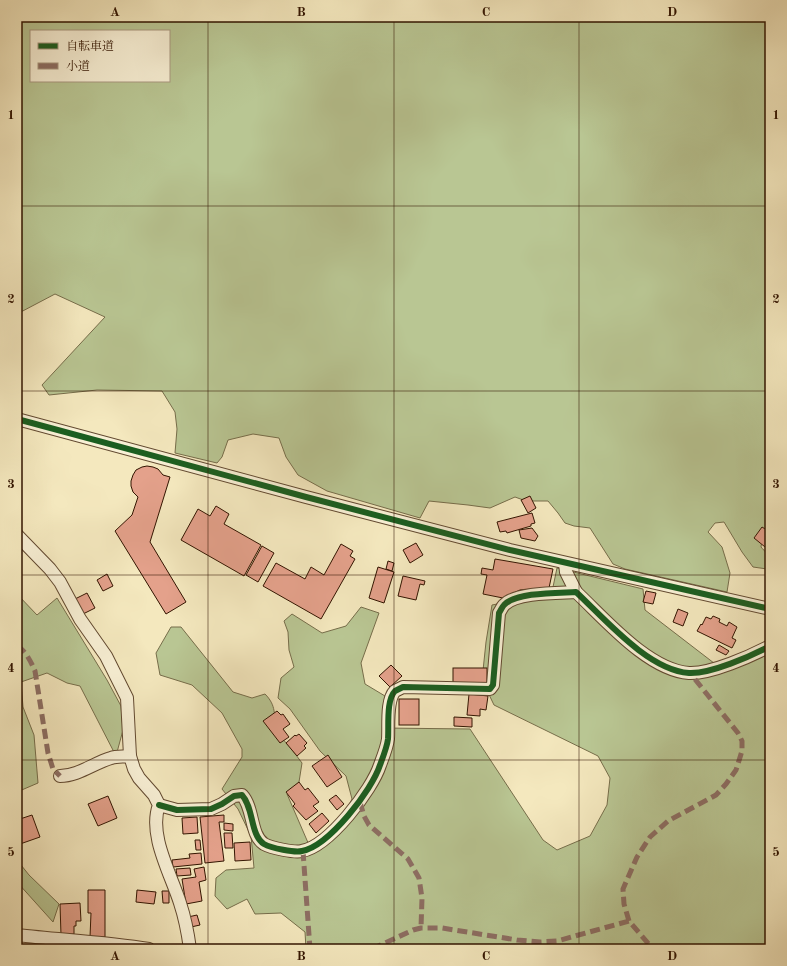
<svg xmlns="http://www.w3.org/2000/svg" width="787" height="966" font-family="'Old Standard TT','Noto Serif JP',serif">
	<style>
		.green { fill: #b9c693; stroke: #766d4a; fill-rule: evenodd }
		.building { fill: #e4a18b; stroke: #321400 }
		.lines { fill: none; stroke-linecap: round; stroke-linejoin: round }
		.street-casing { stroke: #624930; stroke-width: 14 }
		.street { stroke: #f8f0d5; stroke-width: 12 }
		.quiet { stroke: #8d6e63; stroke-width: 5; stroke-dasharray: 10 5; stroke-linecap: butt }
		.cycleway-casing { stroke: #f8f0d5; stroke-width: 8 }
		.cycleway { stroke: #1b5e20; stroke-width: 6 }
		.grid { fill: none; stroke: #321400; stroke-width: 1; stroke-opacity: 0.55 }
		.neatline { fill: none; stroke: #321400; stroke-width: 1.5 }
		.grid-label { font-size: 13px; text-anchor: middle; font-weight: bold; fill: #321400 }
	</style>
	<rect width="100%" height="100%" fill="#f4e8be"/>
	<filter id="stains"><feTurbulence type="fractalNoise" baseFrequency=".005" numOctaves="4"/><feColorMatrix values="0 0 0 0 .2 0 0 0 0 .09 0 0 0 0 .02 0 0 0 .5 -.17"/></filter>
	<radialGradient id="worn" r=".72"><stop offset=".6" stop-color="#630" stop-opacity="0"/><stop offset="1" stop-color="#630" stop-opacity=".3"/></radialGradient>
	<g class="green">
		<path d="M17,17H770V531L763,533L761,547C769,556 773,558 767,569L753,567L742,552L724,522L715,523L708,532L722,547L730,573L727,592L625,569L613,564L590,528L574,526L565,523L558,513L548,501H526L515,497L490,508L468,505L429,501L420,518L327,491L298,475L286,457L279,438L253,434L228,440L222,457L217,463L175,453L177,429L175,412L162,391L97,390L49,395L42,385L105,317L55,294L17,314ZM31,31H169V81H31Z"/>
		<path d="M557,568L643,589L645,610L723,670L770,649V949H306L305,932L281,913L255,914L247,899L227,909L215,896L216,878L226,870L254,868L251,836L238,809L222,789L242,757V749L222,713L192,685L160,675L156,653L171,627H181L233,692L252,698L265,694C276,705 275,715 274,730L290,747L302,763L299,782L287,794L309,845L339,825L352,799L346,776L320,751L290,709L278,698L281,678L294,667L289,650L288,632L284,621L292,614L322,633L346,626L361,607L379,613L361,663L365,684L385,696V728L470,729L543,840L557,850L590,836L607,805L610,778L598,756L494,705L482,680L486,642L492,605L523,599L549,597L553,587Z"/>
		<path d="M17,594L37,615L57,598L107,680L121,706L123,730L116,756L80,686L67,683L47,673L21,682L23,707L34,735L38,783L17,792Z"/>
		<path d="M17,860L29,875L59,904L53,922L17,882Z"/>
	</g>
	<g class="building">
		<path d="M147,466L153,467L158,469L163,475L170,477L150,542L186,602L166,614L115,531L132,515L138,497L133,492L131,486V481L133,475L136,470L142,467Z"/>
		<path d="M530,496L536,508L528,513L521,500Z"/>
		<path d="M216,506L229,514L224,524L261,545L244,576L181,540L198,509L210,516Z"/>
		<path d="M532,513L535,523L531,524V526L507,533L506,531L500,532L497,522Z"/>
		<path d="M762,527L770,532V551L754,538Z"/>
		<path d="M532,528L538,536L535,541L521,538L519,530Z"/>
		<path d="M416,543L423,555L410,563L403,550Z"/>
		<path d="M341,544L353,551L350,556L355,559L321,619L263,586L276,563L305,579L311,567L324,575Z"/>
		<path d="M262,546L274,553L258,582L246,575Z"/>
		<path d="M495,559L553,569L549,588L520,590L503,598L483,594L487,575L481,574L482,568L493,570Z"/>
		<path d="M388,561L394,563L392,571L386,569Z"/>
		<path d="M378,567L394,572L384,603L369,598Z"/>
		<path d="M107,574L113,586L103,591L97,580Z"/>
		<path d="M403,576L425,581L424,585L420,584L416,600L398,596Z"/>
		<path d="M646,591L656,593L653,604L643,602Z"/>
		<path d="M87,593L95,608L83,614L75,599Z"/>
		<path d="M678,609L688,613L683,626L673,622Z"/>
		<path d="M713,616L720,619L719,622L727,626L729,622L737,627L732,638L736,640L732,648L697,631L701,624L702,625L706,617L711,619Z"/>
		<path d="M719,645L729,651L726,655L716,650Z"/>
		<path d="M391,665L402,676L390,687L379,676Z"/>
		<rect x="453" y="668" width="34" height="16"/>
		<path d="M469,694L488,696L486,710L480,709V716L467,715Z"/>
		<rect x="399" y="699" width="20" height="26"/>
		<path d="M277,711L281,715L283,714L290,724L283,729L289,737L280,743L263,721Z"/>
		<path d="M454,717L472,718V727L454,726Z"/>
		<path d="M299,734L307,743L304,746L306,748L297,756L286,743L295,735L296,736Z"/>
		<path d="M328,755L342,777L327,787L312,766Z"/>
		<path d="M299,782L305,790L308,788L319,802L313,806L318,811L306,820L293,806L295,804L286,792Z"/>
		<path d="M336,795L344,804L337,810L329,800Z"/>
		<path d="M108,796L117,818L98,826L88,804Z"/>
		<path d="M322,813L329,821L316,833L309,824Z"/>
		<path d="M32,815L40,837L20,844L17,835V827L19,826L17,820Z"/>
		<path d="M224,815V822H219L224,861L205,863L200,817Z"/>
		<path d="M197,817L198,833L183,834L182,818Z"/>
		<path d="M224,823L233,824V831L224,830Z"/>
		<path d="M224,833H232L233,848H225Z"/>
		<path d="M195,840H200L201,850H196Z"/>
		<path d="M250,842L251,860L235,861L234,843Z"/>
		<path d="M201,853L202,864L173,867L172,860L190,858L189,854Z"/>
		<path d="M204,867L206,880L199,882L202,901L186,904L182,879L196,877L194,869Z"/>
		<path d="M190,868L191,875L177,876L176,869Z"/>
		<path d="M88,890H105V937H90L91,913H88Z"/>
		<path d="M137,890L156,892L154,904L136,902Z"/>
		<path d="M162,891H169V903H163Z"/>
		<path d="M80,903L81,921H76V926H74V934L61,935L60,904Z"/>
		<path d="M197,915L200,925L191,927L188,917Z"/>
		<rect x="17" y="920" width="4" height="11"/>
	</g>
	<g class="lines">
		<defs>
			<g id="street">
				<path d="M17,419L306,497L510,550L770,609"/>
				<path d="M17,535L50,569L60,582L80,619L106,656L127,698L130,756L134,769L139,778L154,795L159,805C148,835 171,874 180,903C185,918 188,934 190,949"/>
				<path d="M565,563L566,572L576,592"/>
				<path d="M60,776C78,776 94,763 111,758C117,756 124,757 130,756"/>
				<path d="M159,805L177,810L211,809L222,804L234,796L242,795C254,808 250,835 264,844C271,848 295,853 302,851C329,846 372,790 380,765C383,757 387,747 388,739C389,726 386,700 395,691C397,690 401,688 403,687L490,689L493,685L499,613C501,610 502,607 504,605C516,592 559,593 576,592C605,619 648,670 689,673C711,674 751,656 770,646"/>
				<path d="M17,935C61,940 105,942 149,949"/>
			</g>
		</defs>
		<use href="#street" class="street-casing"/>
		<use href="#street" class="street"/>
		<g class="quiet">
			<path d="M17,646C26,651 31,662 35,671L48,753L53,769L60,776"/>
			<path d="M360,802L364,816L369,825L408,859L419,878L422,898L421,928"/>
			<path d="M303,851L310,949"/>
			<path d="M629,921L624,904L623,889L637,857L650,837L668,821L716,795L726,784L736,770L742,751V741L738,733L690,673"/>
			<path d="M372,949L413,930L421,928H442L517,940L540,942L557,941L629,921L653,949"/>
		</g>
		<defs>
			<g id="cycleway">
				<path d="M17,419L306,497L510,550L770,609"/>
				<path d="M159,805L177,810L211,809L222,804L234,796L242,795C254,808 250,835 264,844C271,848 295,853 302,851C329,846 372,790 380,765C383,757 387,747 388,739C389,726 386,700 395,691C397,690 401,688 403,687L490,689L493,685L499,613C501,610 502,607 504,605C516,592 559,593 576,592C605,619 648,670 689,673C711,674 751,656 770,646"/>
			</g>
		</defs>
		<use href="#cycleway" class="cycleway-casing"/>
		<use href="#cycleway" class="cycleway"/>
	</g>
	<path class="grid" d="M208,17V949M394,17V949M579,17V949M17,206H770M17,391H770M17,575H770M17,760H770"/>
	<rect width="787" height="966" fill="none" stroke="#f4e8be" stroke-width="44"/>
	<rect x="30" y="30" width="140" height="52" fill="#f8f0d5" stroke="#a99880"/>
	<rect x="38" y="43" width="20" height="6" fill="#1b5e20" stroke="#a99880"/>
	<text x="66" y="50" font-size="12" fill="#321400">自転車道</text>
	<rect x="38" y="63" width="20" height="6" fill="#8d6e63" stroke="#a99880"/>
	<text x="66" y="70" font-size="12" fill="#321400">小道</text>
	<rect x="22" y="22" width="743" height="922" class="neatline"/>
	<g class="grid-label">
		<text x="115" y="16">A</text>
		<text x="301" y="16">B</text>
		<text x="486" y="16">C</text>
		<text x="672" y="16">D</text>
		<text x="11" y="119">1</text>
		<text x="776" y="119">1</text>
		<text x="11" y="303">2</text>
		<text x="776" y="303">2</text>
		<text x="11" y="488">3</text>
		<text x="776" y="488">3</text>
		<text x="11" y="672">4</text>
		<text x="776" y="672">4</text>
		<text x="11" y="856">5</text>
		<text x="776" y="856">5</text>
		<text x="115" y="960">A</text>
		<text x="301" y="960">B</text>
		<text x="486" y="960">C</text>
		<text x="672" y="960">D</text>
	</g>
	<rect width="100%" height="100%" filter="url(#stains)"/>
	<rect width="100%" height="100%" fill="url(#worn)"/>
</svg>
